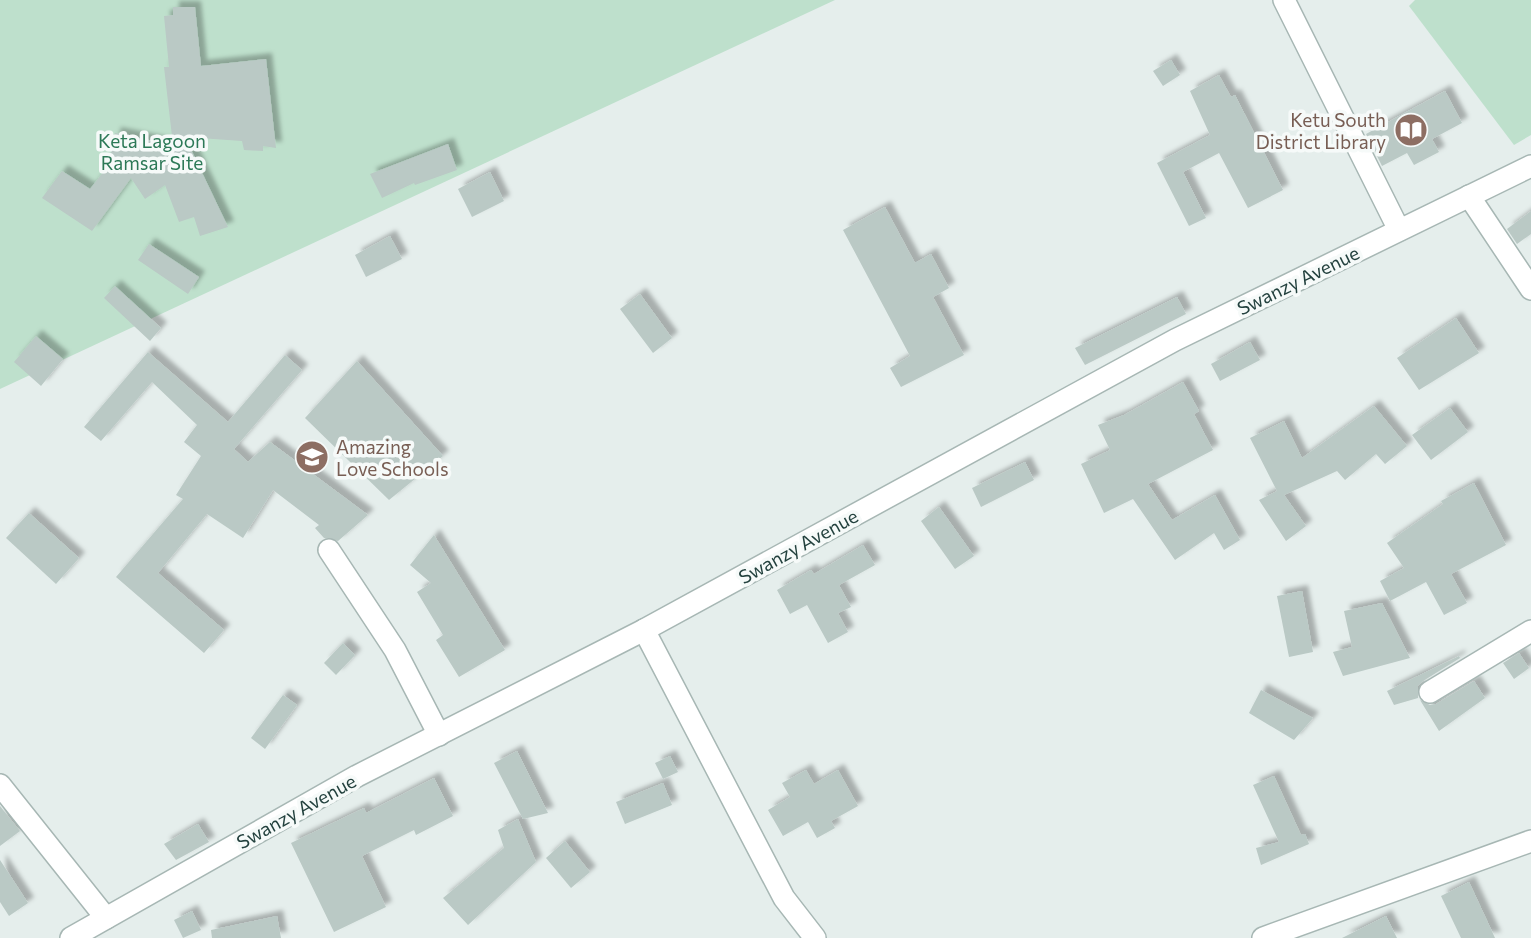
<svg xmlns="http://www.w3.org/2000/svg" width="1531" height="938" font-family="Commissioner,sans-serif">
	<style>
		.green { fill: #bee0cc }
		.building { fill: #bac9c5; filter: url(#shadow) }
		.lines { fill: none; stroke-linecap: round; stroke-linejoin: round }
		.street-casing { stroke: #a7b7b4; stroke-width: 24 }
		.street { stroke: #fff; stroke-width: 21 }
		.labels { text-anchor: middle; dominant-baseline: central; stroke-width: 7; stroke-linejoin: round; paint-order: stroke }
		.education-label { font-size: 19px; fill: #785e54; stroke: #f6faf9; text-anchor: end }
		.park-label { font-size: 19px; fill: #2c7957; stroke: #f6faf9 }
		.street-label { font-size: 19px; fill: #23413e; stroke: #f6faf9 }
	</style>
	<defs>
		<filter id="shadow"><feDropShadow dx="6" dy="-6" stdDeviation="2" flood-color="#0004"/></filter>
	</defs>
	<rect width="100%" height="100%" fill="#e5eeec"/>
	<g class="green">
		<path d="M0,0H835L0,389Z"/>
		<path d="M1415,0H1531V135L1514,145L1409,6Z"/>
	</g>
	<g class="building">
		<path d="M173,7H195L201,66L266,59L276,148L263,146V151L244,150L242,141L185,137L228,227L200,236L194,217L179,222L165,185L145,199L131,178L92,231L42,198L62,171L90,189L108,166L115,133L173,145L164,67H169L164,16L173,15Z"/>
		<path d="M1171,60L1180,75L1163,86L1153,71Z"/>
		<path d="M1219,75L1231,97L1235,95L1283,190L1248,208L1219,153L1183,172L1206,218L1189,226L1157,163L1210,135L1190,91Z"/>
		<path d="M1445,91L1462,123L1432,139L1439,152L1414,165L1407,153L1382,166L1366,134Z"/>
		<path d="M448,144L457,170L415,185L414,183L382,198L370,174Z"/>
		<path d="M490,172L504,201L472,217L458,189Z"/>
		<path d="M885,207L915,263L931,254L949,288L933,297L964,355L901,387L890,368L910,356L843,230Z"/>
		<path d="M1531,211V234L1517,244L1507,229Z"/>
		<path d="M390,236L402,259L366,277L355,255Z"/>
		<path d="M149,244L199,277L188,294L138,260Z"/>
		<path d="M115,286L161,328L150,341L104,298Z"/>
		<path d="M640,294L672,338L653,353L620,309Z"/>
		<path d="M1177,297L1186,314L1085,365L1075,348Z"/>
		<path d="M1456,318L1479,353L1419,390L1397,358Z"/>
		<path d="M36,336L63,359L41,386L14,362Z"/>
		<path d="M1250,342L1260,360L1220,381L1211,364Z"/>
		<path d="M148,352L228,422L285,355L302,370L234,449L248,462L270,442L368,515L338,541L324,538L315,528L319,525L273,490L243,538L207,514L158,573L224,630L204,653L116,577L183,499L176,495L201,456L184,442L197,425L152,382L101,441L84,427Z"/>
		<path d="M357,361L443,456L389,500L305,418Z"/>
		<path d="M1183,382L1199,411L1194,414L1213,450L1148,484L1172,520L1215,495L1240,540L1224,550L1214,533L1175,560L1133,499L1104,513L1081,464L1110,450L1098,425L1124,415Z"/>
		<path d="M1374,406L1407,446L1385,464L1376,454L1345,480L1337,471L1284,495L1306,526L1286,541L1259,500L1277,491L1250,438L1284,421L1302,458Z"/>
		<path d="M1450,408L1468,432L1431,460L1412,435Z"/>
		<path d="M1025,462L1034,480L981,507L972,488Z"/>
		<path d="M1474,483L1506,545L1451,574L1467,603L1444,615L1426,582L1390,601L1380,581L1404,568L1387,543L1443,504L1441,501Z"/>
		<path d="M939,507L974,556L955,569L921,521Z"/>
		<path d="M29,513L79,558L56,584L6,538Z"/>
		<path d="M434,535L505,650L459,677L436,640L443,635L417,592L431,583L410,565Z"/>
		<path d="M863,545L875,565L839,585L851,607L838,613L848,632L828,643L807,605L790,614L777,590L811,570L814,574Z"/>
		<path d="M1302,591L1313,652L1289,657L1277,596Z"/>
		<path d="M1382,603L1410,658L1343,676L1333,652L1352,647L1344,611Z"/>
		<path d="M343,643L355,655L336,675L324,663Z"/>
		<path d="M1519,653L1529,668L1514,679L1503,663Z"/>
		<path d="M1459,656L1460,658L1423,681L1418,686V698L1394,705L1387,691Z"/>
		<path d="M1474,681L1485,698L1439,731L1420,700L1430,705L1436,704Z"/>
		<path d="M1261,690L1313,718L1294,740L1249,713Z"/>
		<path d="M283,695L297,705L265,749L251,738Z"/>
		<path d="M517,751L548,813L523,819L494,763Z"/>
		<path d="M670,756L678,772L663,779L655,763Z"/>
		<path d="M806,770L814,784L838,770L858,806L831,821L835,828L817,838L808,822L783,836L768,810L790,797L782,783Z"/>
		<path d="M1274,776L1301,835L1305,834L1309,844L1261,865L1256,848L1279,842L1253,785Z"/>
		<path d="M434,778L453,816L416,835L414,830L362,856L386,907L334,932L291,843L364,808L366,813Z"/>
		<path d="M663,783L672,805L625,824L616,802Z"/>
		<path d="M0,806L20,831L0,846Z"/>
		<path d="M518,819L536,862L468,925L443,898L504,848L498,830Z"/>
		<path d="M198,824L209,842L176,860L164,844Z"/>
		<path d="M565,841L590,872L571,888L546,858Z"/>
		<path d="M0,860L28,903L9,916L0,902Z"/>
		<path d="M1469,882L1495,938H1461L1441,896Z"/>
		<path d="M192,911L201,930L183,938L174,920Z"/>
		<path d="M277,916L281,938H212L211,930Z"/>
		<path d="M1386,916L1397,938H1342Z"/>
	</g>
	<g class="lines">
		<defs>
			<g id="street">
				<path d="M1284,0L1399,230"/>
				<path d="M1469,196L1531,289"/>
				<path d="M329,550L395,650L439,735"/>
				<path d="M644,630L784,898L815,938"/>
				<path d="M1430,692L1531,631"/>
				<path d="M0,785L106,918"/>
				<path d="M71,938L357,776L644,630L1175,340L1531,166"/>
				<path d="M1263,938L1531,841"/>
			</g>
		</defs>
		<use href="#street" class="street-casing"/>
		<use href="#street" class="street"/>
	</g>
	<defs>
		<symbol id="library-disc" viewBox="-11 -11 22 22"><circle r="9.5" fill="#8d6e63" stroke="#f6faf9"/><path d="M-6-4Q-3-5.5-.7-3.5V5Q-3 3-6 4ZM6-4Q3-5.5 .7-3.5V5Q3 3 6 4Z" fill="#fff"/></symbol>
		<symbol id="school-disc" viewBox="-11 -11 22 22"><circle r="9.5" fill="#8d6e63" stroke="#f6faf9"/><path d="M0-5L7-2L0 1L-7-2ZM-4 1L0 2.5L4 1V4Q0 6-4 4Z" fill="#fff"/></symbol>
	</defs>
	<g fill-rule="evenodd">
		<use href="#library-disc" x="1392" y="111" width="38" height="38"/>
		<use href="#school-disc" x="293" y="438" width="38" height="38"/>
	</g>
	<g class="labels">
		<g class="education-label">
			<text x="1386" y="119">Ketu South<tspan x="1386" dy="22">District Library</tspan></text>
			<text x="336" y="446" text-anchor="start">Amazing<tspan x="336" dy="22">Love Schools</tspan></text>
		</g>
		<g class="park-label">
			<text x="152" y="140">Keta Lagoon<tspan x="152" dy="22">Ramsar Site</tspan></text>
		</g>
		<g class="street-label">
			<text transform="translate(1298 280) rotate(-26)">Swanzy Avenue</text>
			<text transform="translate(798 546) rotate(-29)">Swanzy Avenue</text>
			<text transform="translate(296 811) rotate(-29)">Swanzy Avenue</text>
		</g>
	</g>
</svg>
